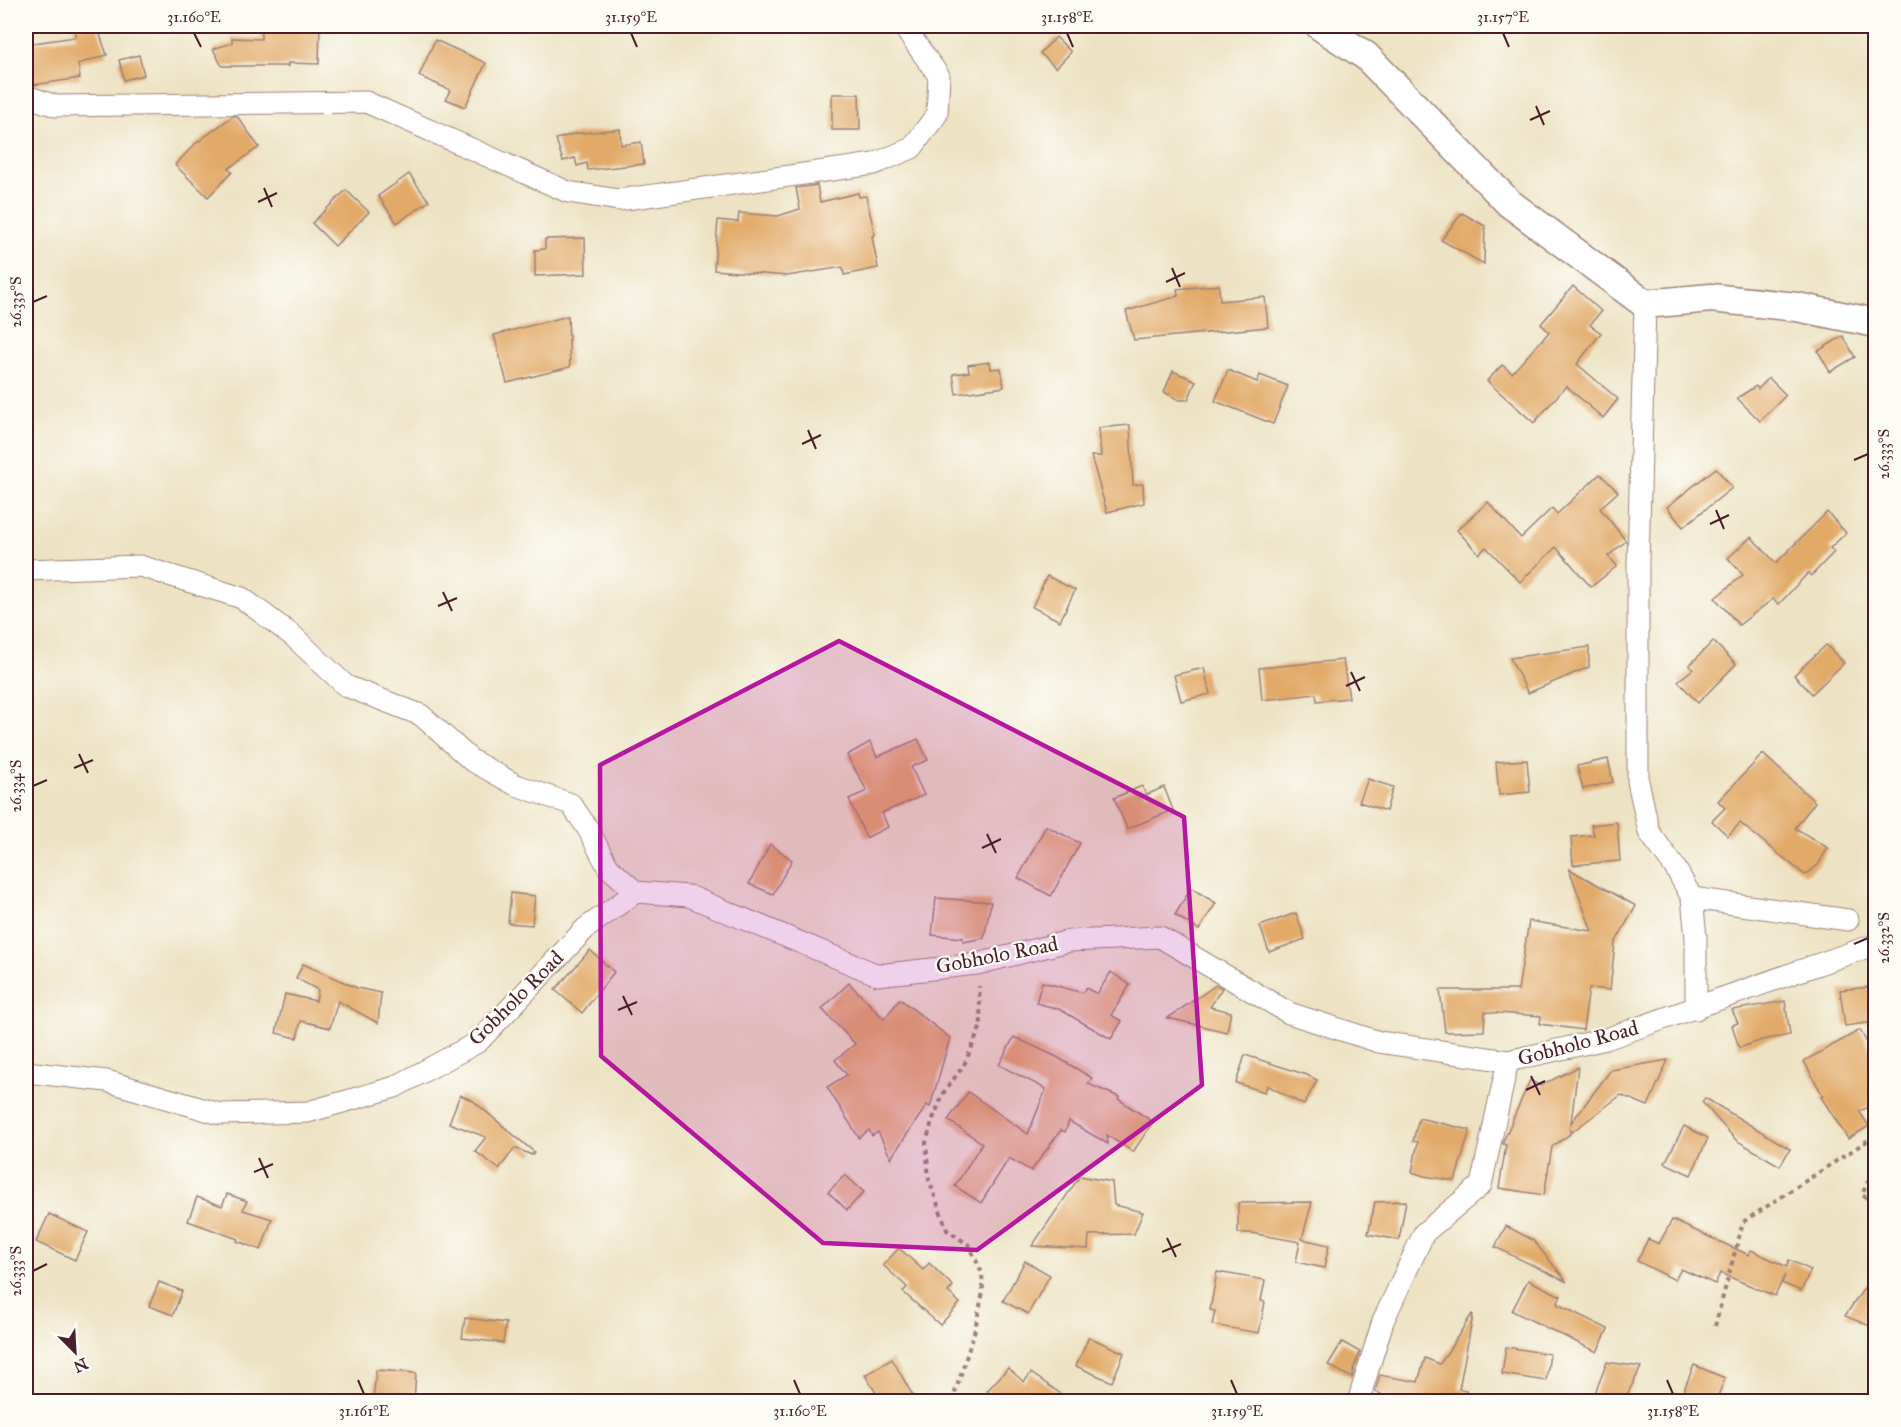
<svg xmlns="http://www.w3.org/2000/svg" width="1901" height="1427" font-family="'IM FELL Great Primer',serif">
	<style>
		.building { fill: #e2aa69 }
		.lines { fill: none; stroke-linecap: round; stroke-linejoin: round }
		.street-casing { stroke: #9c8178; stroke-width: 23 }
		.secondary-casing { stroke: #9c8178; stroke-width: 31 }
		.path { stroke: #9c8178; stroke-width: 4; stroke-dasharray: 4.5 4.5; stroke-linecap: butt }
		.street { stroke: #fff; stroke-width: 21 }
		.secondary { stroke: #fff; stroke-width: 28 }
		.marked { fill: #b5179e; fill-opacity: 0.2; stroke: #b5179e; stroke-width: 4.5; stroke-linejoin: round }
		.ticks { fill: none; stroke: #4a1f2b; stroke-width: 2 }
		.labels { text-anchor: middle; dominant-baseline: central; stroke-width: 4.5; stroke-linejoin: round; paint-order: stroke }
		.street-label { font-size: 21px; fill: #4a1f2b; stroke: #fdfcf7 }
		.neatline { fill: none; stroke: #4a1f2b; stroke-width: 2 }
		.ticks-label { font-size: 15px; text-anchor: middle; fill: #4a1f2b }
	</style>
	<rect width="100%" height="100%" fill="#fdfcf7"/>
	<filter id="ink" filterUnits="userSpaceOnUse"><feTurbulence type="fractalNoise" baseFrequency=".0167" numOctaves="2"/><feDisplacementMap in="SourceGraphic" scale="12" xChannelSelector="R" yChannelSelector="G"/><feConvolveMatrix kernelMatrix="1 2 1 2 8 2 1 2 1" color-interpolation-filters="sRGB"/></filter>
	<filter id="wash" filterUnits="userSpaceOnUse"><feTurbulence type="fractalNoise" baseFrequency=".008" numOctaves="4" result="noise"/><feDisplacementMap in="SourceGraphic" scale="24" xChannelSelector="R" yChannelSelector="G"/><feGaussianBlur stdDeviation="1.35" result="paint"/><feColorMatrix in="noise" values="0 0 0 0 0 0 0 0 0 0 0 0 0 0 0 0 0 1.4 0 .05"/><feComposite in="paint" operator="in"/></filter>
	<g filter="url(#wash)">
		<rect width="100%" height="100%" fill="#ede3c4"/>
		<g id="blocks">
			<g class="building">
				<path d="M73,26H97L107,55L78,64L80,78L33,85L27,44L76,37Z"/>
				<path d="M261,26H320L319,64L288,63V66H222L213,49L232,43V38L261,39Z"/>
				<path d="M1056,37L1071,52L1056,68L1040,53Z"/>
				<path d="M435,40L486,63L465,107L446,99L450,90L419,76Z"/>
				<path d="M139,55L144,75L124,80L119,60Z"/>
				<path d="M832,94H859L860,130H832Z"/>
				<path d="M233,116H237L259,147L228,169L232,172L208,197L175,165L195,144Z"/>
				<path d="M620,129L621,145L641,142L644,164L588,170L587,163L577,166L575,158L563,161L556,139L573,134Z"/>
				<path d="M409,174L429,201L397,223L378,196Z"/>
				<path d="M817,185L820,202L858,193L859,197L866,196L875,235L872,236L878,268L844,275L843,267L787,276L714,270L718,220L738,222L739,213L778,216L800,209L796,188Z"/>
				<path d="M346,190L369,212L335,246L312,223Z"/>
				<path d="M1462,213L1485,226L1484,264L1441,240Z"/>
				<path d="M585,238L586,274L535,276V250L545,249V239Z"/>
				<path d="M1219,285L1220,301L1265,297L1268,327L1134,340L1126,311L1178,296L1177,289Z"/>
				<path d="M1573,286L1601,311L1590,325L1601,333L1577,364L1618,399L1603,418L1566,386L1534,423L1487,381L1502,365L1512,373L1549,332L1541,324Z"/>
				<path d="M568,316L570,367L507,383L494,335Z"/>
				<path d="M1843,336L1855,357L1830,372L1818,351Z"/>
				<path d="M990,362L991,369L1001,368L1004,387L956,394L953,374L969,372L968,365Z"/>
				<path d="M1228,370L1257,382L1260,375L1288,386L1273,424L1215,401Z"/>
				<path d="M1173,371L1196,381L1188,400H1179L1164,392Z"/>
				<path d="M1769,378L1786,395L1760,421L1737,398L1756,386L1758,389Z"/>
				<path d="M1130,425L1133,485L1143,484L1144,503L1107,512L1091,456H1101L1099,428Z"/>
				<path d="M1716,468L1732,488L1683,527L1667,507Z"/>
				<path d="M1600,474L1618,492L1600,508L1626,541L1608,556L1617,566L1591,587L1556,547L1520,582L1486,547L1479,554L1457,530L1488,502L1521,538L1552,508L1557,514Z"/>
				<path d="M1827,512L1846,533L1830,548L1834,552L1811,576L1808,573L1779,604L1773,599L1739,625L1715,598L1743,575L1728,558L1751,537L1776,563Z"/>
				<path d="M1047,576L1075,590L1060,621L1032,607Z"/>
				<path d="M1713,641L1736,664L1698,703L1678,681L1693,669L1689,666Z"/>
				<path d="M1826,645L1844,663L1812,694L1794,675Z"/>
				<path d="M1589,647V667L1528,693L1510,658Z"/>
				<path d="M1343,660L1349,698L1317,701L1316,694L1262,700L1259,668Z"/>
				<path d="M1204,668L1210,694L1181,701L1174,675Z"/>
				<path d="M918,739L928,760L911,767L924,795L882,813L888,827L866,838L849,799L867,791L847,755L870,742L877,757Z"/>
				<path d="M1763,754L1815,802L1795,828L1828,848L1818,865L1805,875L1740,823L1728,836L1712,821L1725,808L1718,801Z"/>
				<path d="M1608,759L1613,782L1583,789L1577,766Z"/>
				<path d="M1527,760L1530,792L1499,795L1496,762Z"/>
				<path d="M1368,779L1393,787L1386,811L1359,802Z"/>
				<path d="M1142,786L1146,795L1164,787L1173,810L1127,829L1114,798Z"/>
				<path d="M1617,822L1620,861L1573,865L1571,837L1594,835L1591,825Z"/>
				<path d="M1046,826L1080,843L1051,896L1018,878Z"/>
				<path d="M770,844L792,860L773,894L749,884Z"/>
				<path d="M1569,869L1636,906L1615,943L1610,990L1589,988L1583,1030L1540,1024L1541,1016L1485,1012L1484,1031L1445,1032L1440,990H1518L1529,921L1592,931Z"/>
				<path d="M1191,888L1216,903L1199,930L1175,915Z"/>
				<path d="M511,893L535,896L532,925L508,923Z"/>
				<path d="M936,898L991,902L984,938L963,942V938L932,935Z"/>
				<path d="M1296,913L1305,939L1269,952L1260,926Z"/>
				<path d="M590,950L614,972L582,1013L555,990Z"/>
				<path d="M303,964L357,988L381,993L378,1023L338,1001L330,1028L301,1021L297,1038L276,1033L285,994L316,1001L318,990L296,978Z"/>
				<path d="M1111,972L1130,985L1111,1015L1122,1021L1111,1039L1059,1009L1036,1003L1042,982L1083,993L1086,988L1097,994Z"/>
				<path d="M849,983L884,1019L900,999L950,1038L930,1107L927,1105L891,1158L878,1132L872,1136L869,1130L859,1138L827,1087L847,1075L835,1060L855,1044L822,1009Z"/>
				<path d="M1216,985L1222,988L1210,1007L1231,1012L1227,1032L1168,1018Z"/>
				<path d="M1869,987L1874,1022L1845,1026L1840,990Z"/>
				<path d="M1785,1001L1790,1035L1762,1040L1739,1048L1732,1025L1738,1023L1732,1010Z"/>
				<path d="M1860,1030L1875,1058V1105L1859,1111L1869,1126L1848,1139L1821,1097L1823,1096L1804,1061Z"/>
				<path d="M1014,1037L1057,1057L1092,1078L1088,1084L1119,1097L1118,1099L1153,1122L1133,1152L1107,1135L1108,1144L1069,1121L1065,1132L1061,1130L1031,1171L1009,1158L981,1203L955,1186L982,1143L948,1120L968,1092L1028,1134L1046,1089L999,1065Z"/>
				<path d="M1245,1055L1307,1075L1317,1080L1304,1105L1267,1085L1265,1092L1236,1083Z"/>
				<path d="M1668,1060L1648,1106L1621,1095L1572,1132L1570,1129V1134L1552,1147L1544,1195L1499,1188L1506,1145L1503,1144V1142L1530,1080L1540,1086L1578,1067L1571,1123L1611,1070Z"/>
				<path d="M460,1095L472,1100L534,1152L532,1155L515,1148L499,1169L475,1151L486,1137L449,1123Z"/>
				<path d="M1705,1098L1790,1149L1780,1166L1736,1140L1702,1102Z"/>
				<path d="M1419,1118L1470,1130L1455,1181L1424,1176L1412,1172L1418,1142L1413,1141Z"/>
				<path d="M1684,1126L1708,1138L1691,1175L1665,1163Z"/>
				<path d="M845,1175L864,1192L847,1210L828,1192Z"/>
				<path d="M1080,1176L1112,1182L1114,1205L1143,1212L1134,1234L1089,1235L1088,1249L1032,1246Z"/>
				<path d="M227,1194L247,1201L243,1210L272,1219L261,1250L237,1241L238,1239L188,1221L197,1197L222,1206Z"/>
				<path d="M1406,1201L1399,1240L1368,1234L1375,1202Z"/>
				<path d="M1312,1202L1302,1239L1329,1245L1324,1268L1296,1262L1300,1242L1251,1233H1238V1203Z"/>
				<path d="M49,1214L88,1232L75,1260L36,1242Z"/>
				<path d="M1672,1220L1749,1255L1751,1250L1787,1267L1789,1260L1811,1270L1801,1291L1782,1283L1785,1275L1775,1296L1720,1273L1715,1284L1681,1269L1675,1280L1637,1261L1648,1239L1659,1244Z"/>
				<path d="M1506,1226L1533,1240L1567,1282L1495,1247Z"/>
				<path d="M899,1248L923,1270L929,1263L953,1286L948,1292L960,1303L940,1325L903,1292L907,1287L883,1265Z"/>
				<path d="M1025,1261L1050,1275L1028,1314L1003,1301Z"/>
				<path d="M1217,1272L1265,1280L1261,1301L1265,1302L1259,1333L1212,1325L1215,1311L1210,1310Z"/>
				<path d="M1875,1272V1328L1845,1316Z"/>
				<path d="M1528,1280L1561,1296L1557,1304L1608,1329L1597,1352L1512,1311Z"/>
				<path d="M159,1282L182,1291L173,1315L149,1306Z"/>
				<path d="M1472,1314L1473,1315L1459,1389L1466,1390L1465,1401H1411L1386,1397L1375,1391L1380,1375L1418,1382L1425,1358L1440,1364Z"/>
				<path d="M465,1318L506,1323L503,1343L462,1338Z"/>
				<path d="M1089,1337L1124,1353L1112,1382L1076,1366Z"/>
				<path d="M1342,1342L1360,1352L1353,1370H1354L1352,1378L1328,1365Z"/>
				<path d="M1506,1347L1550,1354L1546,1381L1502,1374Z"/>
				<path d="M892,1359L916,1401H881L865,1375Z"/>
				<path d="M1607,1362L1641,1367L1624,1401H1592Z"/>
				<path d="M1694,1365L1725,1378L1716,1401H1708L1683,1392Z"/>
				<path d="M1008,1368L1024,1382L1031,1373L1071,1401H998L987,1391Z"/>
				<path d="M376,1370L416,1373L414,1401H373Z"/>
			</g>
		</g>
	</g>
	<g filter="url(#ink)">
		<use href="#blocks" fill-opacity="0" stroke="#9c8178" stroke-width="1.5"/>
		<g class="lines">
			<defs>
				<g id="street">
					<path d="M26,96L56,106L366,102L568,192L619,200L874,164L912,148L937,114L939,76L903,26"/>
					<path d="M1645,304L1638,563V781L1649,832L1676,869L1692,898L1696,938V1009"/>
					<path d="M26,570L140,566L242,598L293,636L346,686L421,715L471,760L516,785L571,804L588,829L608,867L636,892"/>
					<path d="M1692,898L1848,920"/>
					<path d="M26,1072L107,1081L220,1114L308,1112L395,1087L478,1042L586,928L636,892L689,896L878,975L977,964L1069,941L1160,937L1289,1013L1379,1042L1508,1061L1606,1039L1876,944"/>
					<path d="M1358,1402L1383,1321L1424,1233L1481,1185L1508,1061"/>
				</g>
				<path id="secondary" d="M1320,26L1366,56L1509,203L1645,304L1711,298L1797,307L1876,323"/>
			</defs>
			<use href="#street" class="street-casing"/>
			<use href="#secondary" class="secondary-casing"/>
			<g class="path">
				<path d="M1876,1163L1862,1195L1876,1204"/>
				<path d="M1715,1326L1743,1222L1876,1135"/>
				<path d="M952,1402L974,1333L983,1292L982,1273L969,1245L947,1230L929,1180L926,1143L932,1121L944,1092L964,1065L981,1026L979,986"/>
			</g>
			<use href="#street" class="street"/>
			<use href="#secondary" class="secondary"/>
		</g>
	</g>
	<path class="marked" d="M839,641L1184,817L1202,1085L977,1250L823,1243L601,1056L600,765Z"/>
	<path class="ticks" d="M194,33L201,47M631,33L637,47M1067,33L1073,47M1503,33L1509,47M1536,106L1544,125M1530,120L1550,111M264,188L272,207M258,202L277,193M1172,268L1180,287M1166,282L1185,273M33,302L47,296M808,430L816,449M802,444L821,435M1854,460L1868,454M1716,510L1724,529M1710,524L1729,515M443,592L452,611M438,606L457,598M1351,672L1360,691M1346,686L1365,677M79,754L88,773M74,768L93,760M33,786L47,780M987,834L996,853M982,848L1001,839M1854,944L1868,938M623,996L632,1015M618,1010L637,1002M1531,1076L1540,1095M1526,1090L1545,1081M259,1158L268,1178M254,1172L273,1164M1167,1238L1176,1257M1162,1252L1181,1244M33,1271L47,1264M358,1380L364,1394M794,1380L800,1394M1231,1380L1237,1394M1667,1380L1673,1394"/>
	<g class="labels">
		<g class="street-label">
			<text transform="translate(997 955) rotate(-11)">Gobholo Road</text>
			<text transform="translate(516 998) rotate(-45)">Gobholo Road</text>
			<text transform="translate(1578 1043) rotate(-15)">Gobholo Road</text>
		</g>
	</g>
	<rect width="1901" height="1427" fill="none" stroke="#fdfcf7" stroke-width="66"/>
	<g transform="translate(75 1352) rotate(156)" stroke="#fdfcf7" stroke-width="4.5" paint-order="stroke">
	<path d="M0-4.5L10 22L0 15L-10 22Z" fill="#4a1f2b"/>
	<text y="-9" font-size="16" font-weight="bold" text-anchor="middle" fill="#4a1f2b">N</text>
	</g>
	<rect x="33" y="33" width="1835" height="1361" class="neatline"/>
	<g class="ticks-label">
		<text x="194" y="22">31.160°E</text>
		<text x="631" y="22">31.159°E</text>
		<text x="1067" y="22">31.158°E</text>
		<text x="1503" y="22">31.157°E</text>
		<text transform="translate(16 302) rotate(-90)" y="5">26.335°S</text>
		<text transform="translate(1884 454) rotate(-90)" y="5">26.333°S</text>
		<text transform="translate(16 786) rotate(-90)" y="5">26.334°S</text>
		<text transform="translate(1884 938) rotate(-90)" y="5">26.332°S</text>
		<text transform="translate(16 1271) rotate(-90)" y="5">26.333°S</text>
		<text x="364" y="1416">31.161°E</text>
		<text x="800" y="1416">31.160°E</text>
		<text x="1237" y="1416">31.159°E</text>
		<text x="1673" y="1416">31.158°E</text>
	</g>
</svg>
